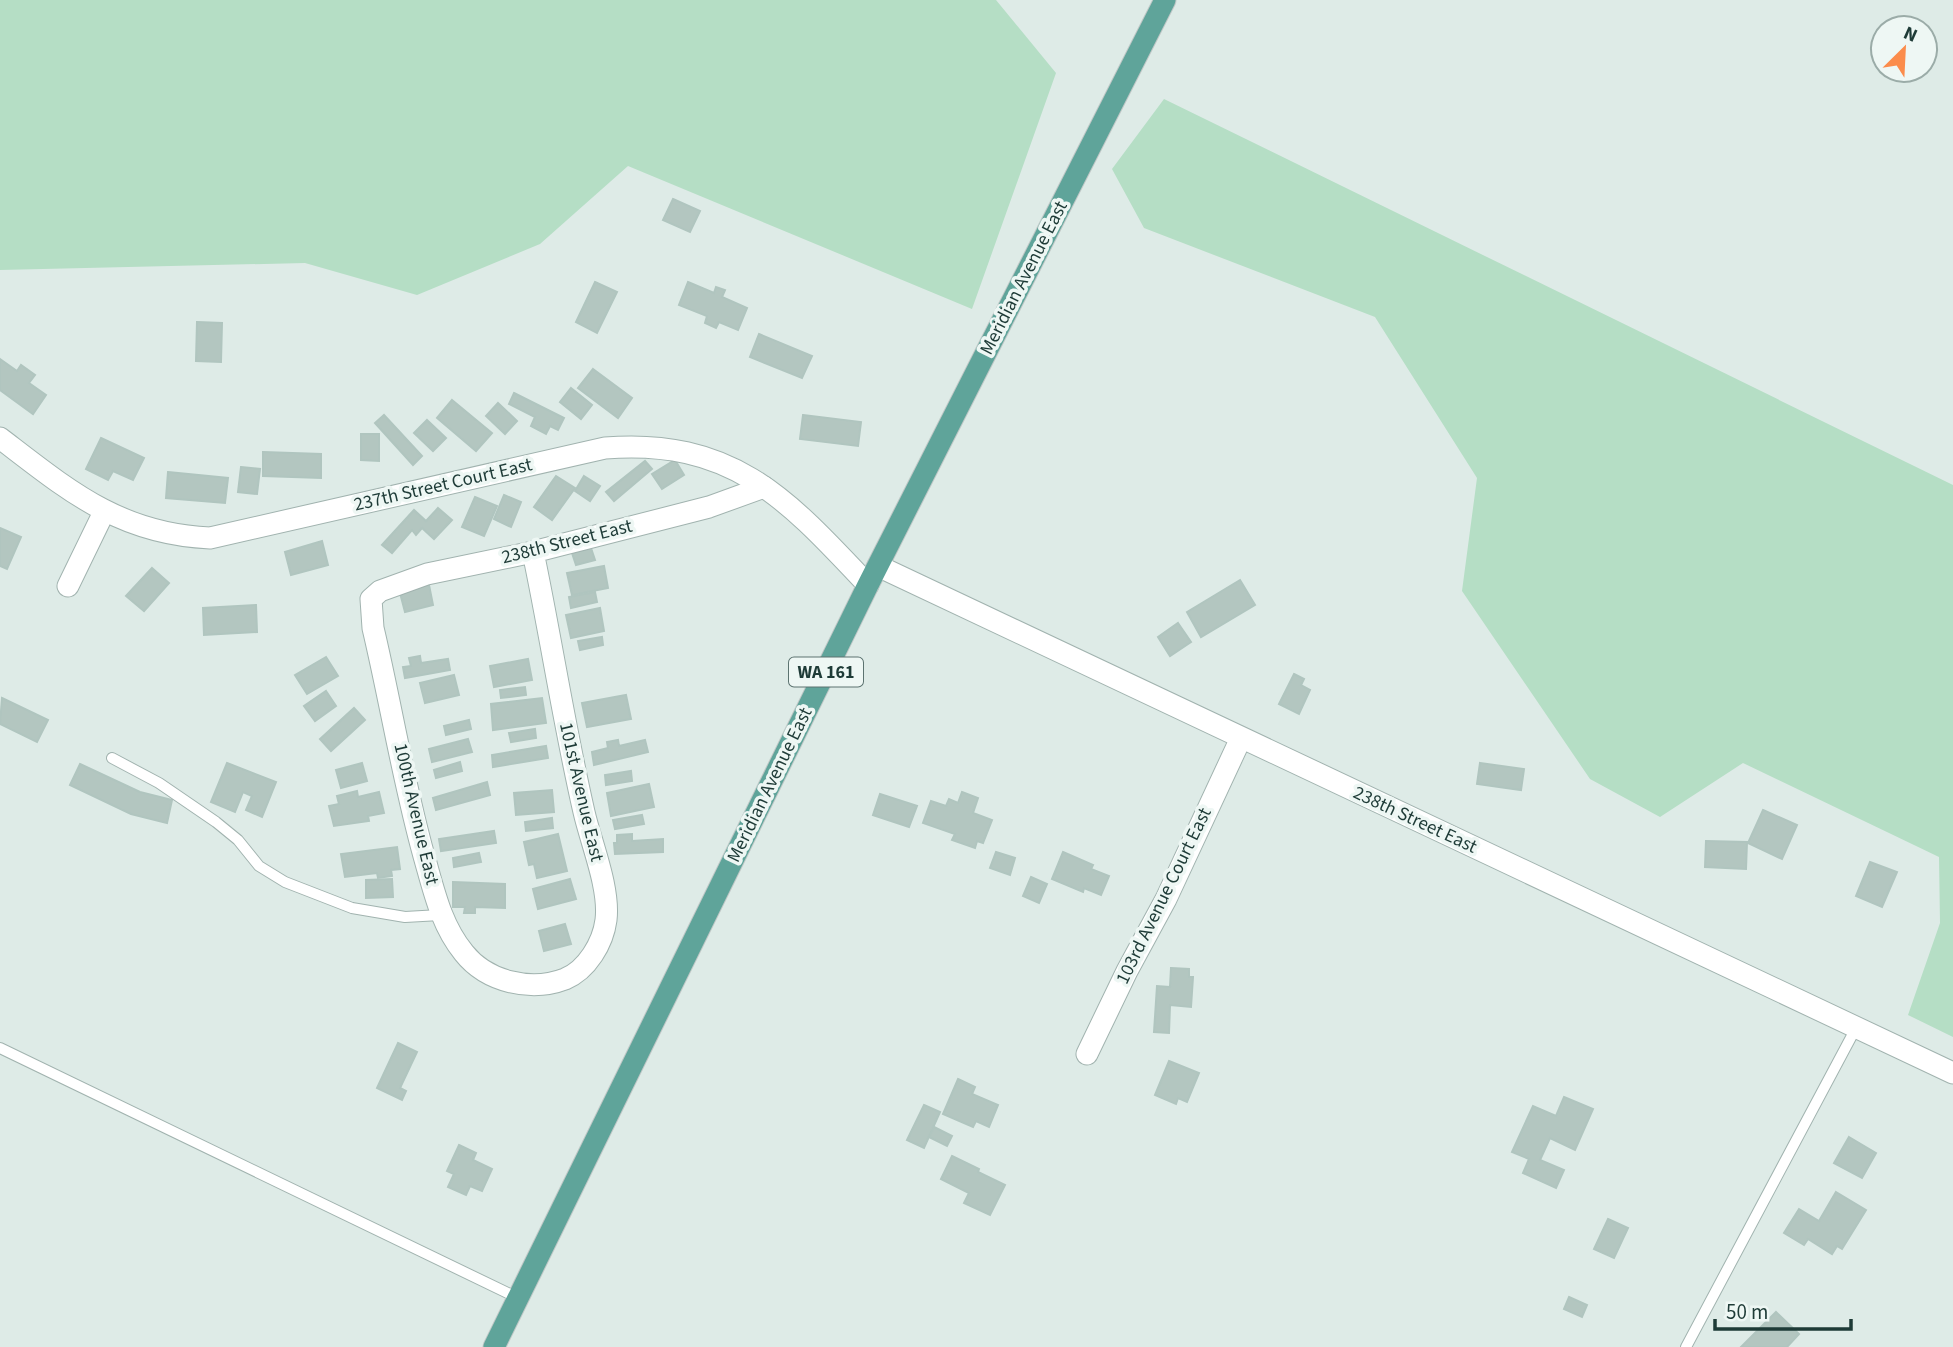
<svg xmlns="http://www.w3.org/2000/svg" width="1953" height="1347" font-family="'Source Sans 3',sans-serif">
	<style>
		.green { fill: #b5dec5 }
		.building { fill: #b3c6c0; stroke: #b0c5bf; stroke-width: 2 }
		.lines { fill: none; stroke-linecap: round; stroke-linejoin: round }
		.service-casing { stroke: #a1b3af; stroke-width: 12 }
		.minor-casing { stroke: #a1b3af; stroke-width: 23 }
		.primary-casing { stroke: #c0c8c7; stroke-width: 23 }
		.service { stroke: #fff; stroke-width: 10 }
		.minor { stroke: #fff; stroke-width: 21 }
		.primary { stroke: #5fa49a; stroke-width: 21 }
		.labels { text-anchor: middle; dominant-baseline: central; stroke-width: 7; stroke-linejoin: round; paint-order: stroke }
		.shield { fill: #eef7f4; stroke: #5c7370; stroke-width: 2 }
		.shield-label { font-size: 18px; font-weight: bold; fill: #1e3b37 }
		.street-label { font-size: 19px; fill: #1e3b37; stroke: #eef7f4 }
	</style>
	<rect width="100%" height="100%" fill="#deebe7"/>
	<g class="green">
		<path d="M0,0H996L1056,73L972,309L628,166L540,244L417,295L305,263L0,270Z"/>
		<path d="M1164,99L1953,485V1037L1908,1015L1940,923L1939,857L1743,763L1660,817L1590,779L1462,591L1477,478L1375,317L1144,228L1112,169Z"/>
	</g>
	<g class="building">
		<path d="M673,199L700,211L690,232L663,220Z"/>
		<path d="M595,282L617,292L597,333L576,322Z"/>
		<path d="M688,282L714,293L716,287L725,290L722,297L747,308L738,330L719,322L716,328L705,323L707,316L679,305Z"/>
		<path d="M197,322L222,323L221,362L196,361Z"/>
		<path d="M759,334L812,356L802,378L750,357Z"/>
		<path d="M0,359L17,371L21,365L35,375L29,383L46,395L33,414L0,390Z"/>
		<path d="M593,369L632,398L618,418L578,388Z"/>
		<path d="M571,388L592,405L581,419L560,402Z"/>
		<path d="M514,393L564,418L558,430L550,426L546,434L531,426L535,417L509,404Z"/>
		<path d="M452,400L492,433L476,451L437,418Z"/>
		<path d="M498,403L517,421L505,434L486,416Z"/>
		<path d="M384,415L422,456L413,465L375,423Z"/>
		<path d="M803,415L861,422L858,446L800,439Z"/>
		<path d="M427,420L446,438L433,451L414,433Z"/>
		<path d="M361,434H379V461L361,460Z"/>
		<path d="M101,438L144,458L133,480L113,471L108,480L86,469Z"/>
		<path d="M263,452L321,454V478L263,476Z"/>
		<path d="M675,460L684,475L662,489L652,474Z"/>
		<path d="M645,461L652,469L614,501L606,492Z"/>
		<path d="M241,467L260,469L257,494L238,492Z"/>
		<path d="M168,472L228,478L225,503L166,498Z"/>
		<path d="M556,476L575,488L552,520L534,507Z"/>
		<path d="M584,476L600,486L590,501L575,491Z"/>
		<path d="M504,495L521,502L511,527L494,519Z"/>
		<path d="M475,497L497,506L484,536L462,527Z"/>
		<path d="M438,508L452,520L434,539L422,528L416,535L412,530L392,553L382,545L414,510L426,521Z"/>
		<path d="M0,528L21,537L7,569L0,566Z"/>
		<path d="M322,541L328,565L291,575L285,552Z"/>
		<path d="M591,548L595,560L576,565L572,553Z"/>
		<path d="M604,566L608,588L572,595L567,573Z"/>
		<path d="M152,568L169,583L144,611L126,596Z"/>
		<path d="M1240,580L1255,605L1201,637L1187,612Z"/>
		<path d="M429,585L433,605L405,612L400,593Z"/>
		<path d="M595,592L597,602L571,608L569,597Z"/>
		<path d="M256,605L257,632L204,635L203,608Z"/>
		<path d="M600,608L604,631L571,638L566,615Z"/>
		<path d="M1178,623L1191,642L1170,656L1158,637Z"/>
		<path d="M602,637L603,645L580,650L578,641Z"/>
		<path d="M420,656L421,663L448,659L450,670L405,678L403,667L411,666L409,658Z"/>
		<path d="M326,657L338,676L307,694L295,675Z"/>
		<path d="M528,659L532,680L494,687L490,666Z"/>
		<path d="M1294,674L1304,679L1301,685L1310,690L1299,714L1279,704Z"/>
		<path d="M454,675L459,695L425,703L420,683Z"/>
		<path d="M525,687L526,695L501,698L500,690Z"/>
		<path d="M326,691L336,706L315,721L304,706Z"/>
		<path d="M626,695L631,719L587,727L582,703Z"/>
		<path d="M2,698L48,720L37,742L0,724Z"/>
		<path d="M542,698L546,723L493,730L491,704Z"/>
		<path d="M354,708L365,720L331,751L320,739Z"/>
		<path d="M469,720L471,729L446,735L444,726Z"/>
		<path d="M535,729L536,738L511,742L509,733Z"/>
		<path d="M468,739L472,752L432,762L429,749Z"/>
		<path d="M618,740L619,746L645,740L648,752L594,765L592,752L608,748L607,742Z"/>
		<path d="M546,746L548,758L493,767L492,755Z"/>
		<path d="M460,762L462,771L436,778L434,770Z"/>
		<path d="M227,763L276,782L262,817L246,810L252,796L243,792L235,812L211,802Z"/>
		<path d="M362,763L367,781L341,788L336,770Z"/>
		<path d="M1480,763L1524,769L1521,790L1477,784Z"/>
		<path d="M80,764L140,792L172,800L167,823L131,814L70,785Z"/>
		<path d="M631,771L632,781L606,785L605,775Z"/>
		<path d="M487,782L490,795L436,810L433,798Z"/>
		<path d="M649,784L654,807L611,816L607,793Z"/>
		<path d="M552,790L554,812L516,815L514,793Z"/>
		<path d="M357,791L358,797L379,792L384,813L368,816L369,821L334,826L329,806L339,804L337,796Z"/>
		<path d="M962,792L978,798L973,813L992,820L983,843L977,841L975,848L952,840L955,834L923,823L931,801L946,806L949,799L958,803Z"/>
		<path d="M880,794L917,806L909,827L873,815Z"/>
		<path d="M1763,810L1797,825L1782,859L1748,843Z"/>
		<path d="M642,815L644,824L615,829L613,820Z"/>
		<path d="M552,818L553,828L526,831L525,822Z"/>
		<path d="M494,831L496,843L441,851L439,839Z"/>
		<path d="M558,834L567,871L537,878L534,864L529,865L524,842Z"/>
		<path d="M632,834V841L663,839V852L615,854L614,843H617V835Z"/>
		<path d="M1706,841L1747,842L1746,869L1705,867Z"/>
		<path d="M397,847L400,869L391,870L392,876L378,878L377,873L345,877L341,854Z"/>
		<path d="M996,852L1015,858L1010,875L990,868Z"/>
		<path d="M1063,852L1093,865L1091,869L1109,876L1101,895L1084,888L1083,892L1052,879Z"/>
		<path d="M479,853L481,862L454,867L453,858Z"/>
		<path d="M1870,862L1897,872L1882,907L1856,896Z"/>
		<path d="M1031,877L1047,884L1039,903L1023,896Z"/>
		<path d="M392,879L393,897L366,898V880Z"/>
		<path d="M570,879L576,899L538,909L533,889Z"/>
		<path d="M453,882L505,884V908L475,907V913H464L465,907H453Z"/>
		<path d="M565,924L571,944L544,951L539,931Z"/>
		<path d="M1171,968L1189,969V977H1193L1191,1007L1170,1005L1169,1033L1154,1032L1157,986L1170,987Z"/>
		<path d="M398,1043L417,1052L400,1088L406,1091L402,1100L377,1088Z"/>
		<path d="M1169,1061L1199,1073L1187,1102L1178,1098L1176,1104L1155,1095Z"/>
		<path d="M958,1079L975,1087L972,1094L998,1105L989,1127L976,1121L973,1127L943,1114Z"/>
		<path d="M1564,1097L1593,1109L1575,1150L1550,1138L1540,1160L1564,1170L1556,1188L1523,1173L1529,1159L1512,1152L1533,1106L1556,1116Z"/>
		<path d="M924,1105L940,1112L924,1148L907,1140Z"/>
		<path d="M934,1127L952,1136L947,1146L929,1137Z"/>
		<path d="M1849,1137L1876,1153L1862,1178L1834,1163Z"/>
		<path d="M459,1145L476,1153L473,1160L492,1169L482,1191L470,1186L466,1195L448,1187L454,1174L447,1171Z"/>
		<path d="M952,1156L979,1169L978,1172L1005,1185L990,1215L964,1203L969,1193L941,1179Z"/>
		<path d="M1836,1192L1866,1210L1842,1249L1837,1246L1832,1254L1808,1239L1804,1245L1784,1233L1799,1209L1819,1221Z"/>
		<path d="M1608,1219L1628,1228L1614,1258L1594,1249Z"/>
		<path d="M1569,1297L1587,1305L1582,1317L1564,1309Z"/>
		<path d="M1776,1312L1799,1334L1787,1347H1741Z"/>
	</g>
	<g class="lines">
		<defs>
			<g id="service">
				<path d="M112,758L159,783L216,822L238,840L259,866L285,882L352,908L405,917L440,915"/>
				<path d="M0,1048L518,1298"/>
				<path d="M1686,1347L1856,1028"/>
			</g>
			<g id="minor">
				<path d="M0,438C68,490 119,534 210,538L605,448C733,438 787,499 868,585"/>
				<path d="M533,552C551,638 564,725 584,812C591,843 610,888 606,920C603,943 587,970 565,979C531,992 487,982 464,953C441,925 434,891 424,856C403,781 391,704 373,628L371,599L380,591L427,574L533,552L709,507L764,487"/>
				<path d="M878,566L1953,1073"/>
				<path d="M68,586L104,512"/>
				<path d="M1087,1054L1127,971L1166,899L1241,738"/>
			</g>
			<path id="primary" d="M494,1347L868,585L1165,0"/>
		</defs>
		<use href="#service" class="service-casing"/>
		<use href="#minor" class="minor-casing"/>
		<use href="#primary" class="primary-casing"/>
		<use href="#service" class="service"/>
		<use href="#minor" class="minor"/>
		<use href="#primary" class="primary"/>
	</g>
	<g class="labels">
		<rect class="shield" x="789" y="657.5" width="74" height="29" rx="5"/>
		<g class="shield-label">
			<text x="826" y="672">WA 161</text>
		</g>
		<g class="street-label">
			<text transform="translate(1024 278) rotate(-63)">Meridian Avenue East</text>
			<text transform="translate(443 485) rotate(-13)">237th Street Court East</text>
			<text transform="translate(567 542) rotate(-14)">238th Street East</text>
			<text transform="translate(770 785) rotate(-64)">Meridian Avenue East</text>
			<text transform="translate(581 792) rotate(77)">101st Avenue East</text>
			<text transform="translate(416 814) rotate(77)">100th Avenue East</text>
			<text transform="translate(1415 820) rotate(25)">238th Street East</text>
			<text transform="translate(1164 896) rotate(-64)">103rd Avenue Court East</text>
		</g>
	</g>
	<g transform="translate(1904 49) rotate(24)"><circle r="33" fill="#eef7f4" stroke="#9baca8" stroke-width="2"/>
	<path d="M0-5L12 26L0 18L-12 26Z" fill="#fb8c4b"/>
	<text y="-10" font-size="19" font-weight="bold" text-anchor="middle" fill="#1e3b37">N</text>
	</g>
	<path d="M1715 1319v10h136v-10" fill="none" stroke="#1e3b37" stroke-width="3.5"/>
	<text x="1726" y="1319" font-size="21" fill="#1e3b37" stroke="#eef7f4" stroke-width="5" paint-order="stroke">50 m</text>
</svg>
